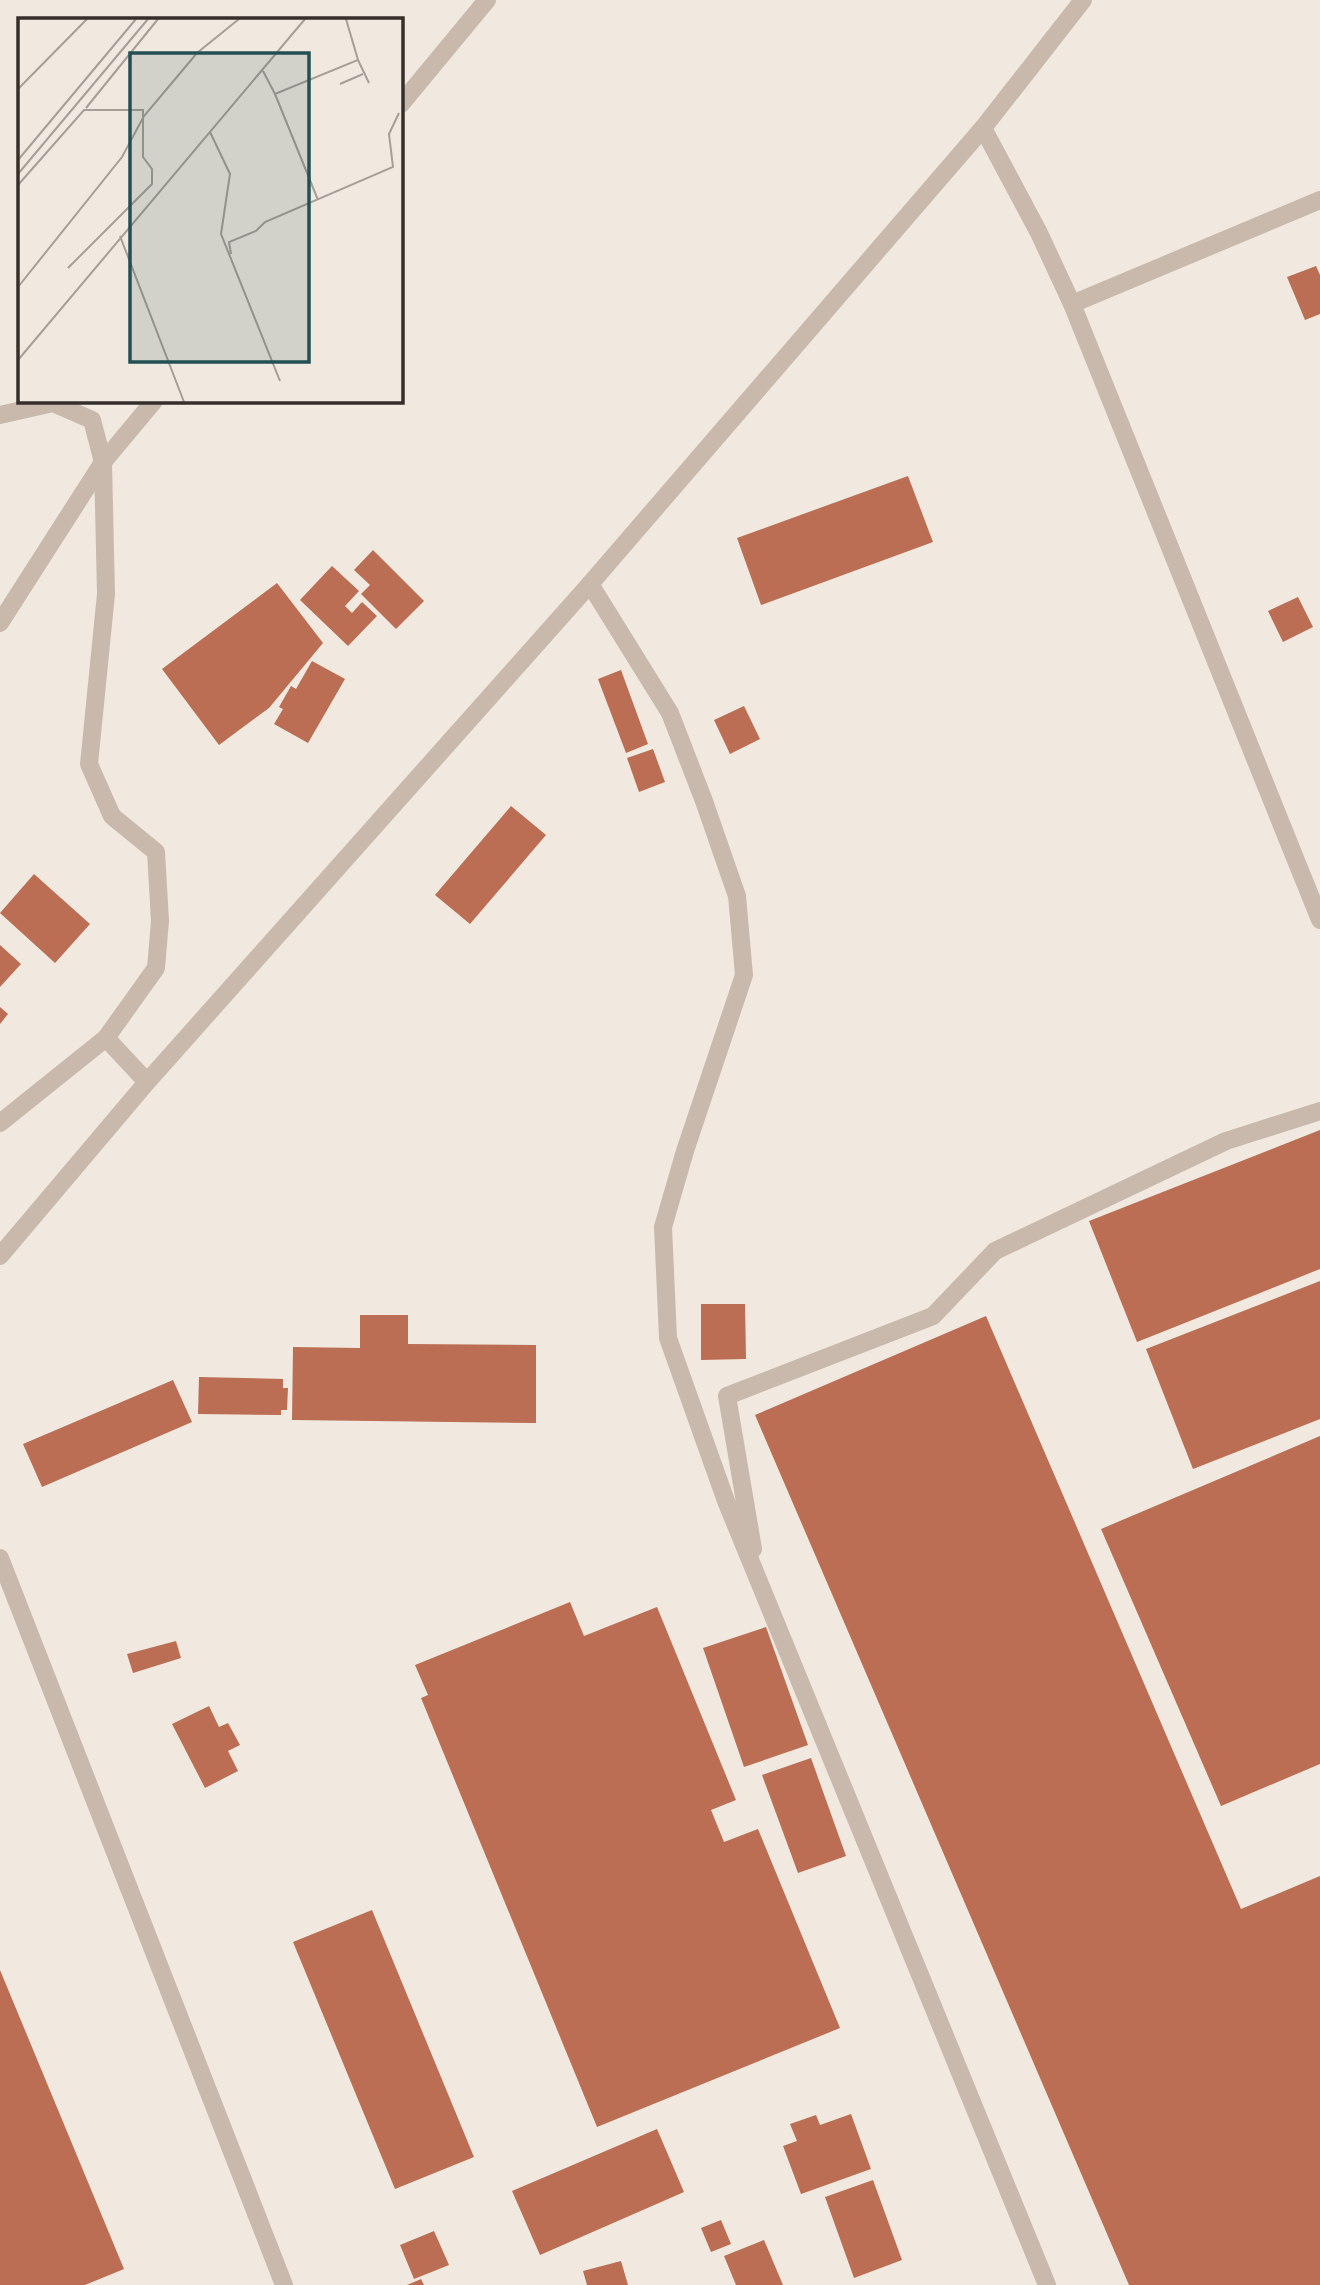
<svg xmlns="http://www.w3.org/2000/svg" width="1320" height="2285" font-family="Cabin,sans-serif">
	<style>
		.building { fill: #bb6e53 }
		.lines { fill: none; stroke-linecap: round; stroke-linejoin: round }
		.service { stroke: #c8b9ac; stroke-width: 18 }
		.minor { stroke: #c8b9ac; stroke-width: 18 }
		.tertiary { stroke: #c8b9ac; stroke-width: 18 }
		.inset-road { fill: none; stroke: #a69e97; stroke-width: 2 }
		.view { fill: #235054; fill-opacity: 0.15; stroke: #235054; stroke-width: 3.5 }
		.inset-edge { fill: none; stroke: #362e2a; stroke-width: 3.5 }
	</style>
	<rect width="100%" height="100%" fill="#f1e9df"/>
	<g class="building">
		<path d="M1316,266L1320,275V314L1305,320L1287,277Z"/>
		<path d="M908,476L933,542L761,605L737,538Z"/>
		<path d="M373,550L424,601L396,629L361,594L370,585L354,570Z"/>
		<path d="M332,566L359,591L345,606L352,613L362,602L377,616L348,646L300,600Z"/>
		<path d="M277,583L323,643L269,708L219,745L162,669Z"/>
		<path d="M1298,597L1313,627L1283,642L1268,611Z"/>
		<path d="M312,661L345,679L308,743L274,724L283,709L279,707L291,686L296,689Z"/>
		<path d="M621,670L648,744L626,753L598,679Z"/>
		<path d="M744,706L760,739L730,754L714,720Z"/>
		<path d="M653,749L665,782L639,792L627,758Z"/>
		<path d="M511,806L546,835L470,924L435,895Z"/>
		<path d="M34,874L90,924L55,963L0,913Z"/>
		<path d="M0,945L21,964L0,987Z"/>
		<path d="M0,1007L8,1014L0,1024Z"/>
		<path d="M1320,1130V1269L1137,1342L1089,1221Z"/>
		<path d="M1320,1281V1419L1193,1469L1146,1349Z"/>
		<path d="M701,1304H745L746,1359L701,1360Z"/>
		<path d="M360,1315H408V1344L536,1345V1423L292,1420L293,1347L360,1348Z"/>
		<path d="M986,1316L1241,1909L1320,1876V2285H1129L755,1415Z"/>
		<path d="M199,1377L283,1379V1388H288L287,1410H281V1415L198,1414Z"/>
		<path d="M173,1380L192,1422L42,1487L23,1444Z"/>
		<path d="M1320,1436V1764L1221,1806L1101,1529Z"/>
		<path d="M570,1602L584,1636L657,1607L736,1800L711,1810L724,1842L758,1829L840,2028L597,2127L421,1698L428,1695L415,1665Z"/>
		<path d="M766,1627L808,1745L744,1767L703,1648Z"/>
		<path d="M176,1641L181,1658L133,1673L127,1654Z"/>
		<path d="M209,1706L219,1727L228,1723L240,1745L228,1751L238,1771L205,1788L172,1724Z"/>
		<path d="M811,1758L846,1856L798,1873L762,1775Z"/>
		<path d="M372,1910L474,2157L395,2189L293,1942Z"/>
		<path d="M0,1970L124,2269L85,2285H0Z"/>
		<path d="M851,2114L871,2169L801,2194L783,2146L797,2141L790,2124L816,2115L820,2125Z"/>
		<path d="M657,2129L684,2192L540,2255L512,2191Z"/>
		<path d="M873,2180L902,2260L854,2278L825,2197Z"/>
		<path d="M721,2220L731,2244L711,2252L701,2228Z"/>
		<path d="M434,2231L449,2265L414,2279L400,2245Z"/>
		<path d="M764,2240L783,2285H736L724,2256Z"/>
		<path d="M621,2261L628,2285H587L583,2271Z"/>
		<path d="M421,2279L424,2285H407Z"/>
	</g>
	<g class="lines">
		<g class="service">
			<path d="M401,104L487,0"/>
			<path d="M983,128L1039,233L1072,304L1320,200"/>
			<path d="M1072,304L1320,920"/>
			<path d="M0,415L53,403L92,420L103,462L106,594L89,764L112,816L156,852L160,921L156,968L106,1038L0,1123"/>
			<path d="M590,584L670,713L704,801L737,896L744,975L685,1151L663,1227L668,1338L726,1501L1047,2285"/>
			<path d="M0,623L103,462L154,401"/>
			<path d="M106,1038L147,1082"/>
			<path d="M753,1549L727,1396L933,1316L995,1251L1226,1141L1320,1111"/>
		</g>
		<path class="minor" d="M0,1558L284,2285"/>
		<path class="tertiary" d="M0,1256L147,1082L590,584L983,128L1083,0"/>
	</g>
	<g transform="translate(18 18)">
		<rect width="385" height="385" fill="#f1e9df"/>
		<path class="inset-road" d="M340,42L351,65M245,53L257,76L340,42L328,1M322,66L345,56M0,71L69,1M257,76L300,182M68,90L140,1M192,114L212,156L203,216L262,363M0,142L118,1M0,156L130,1M0,167L66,92H125V139L134,151V166L50,250M102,218L166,384M213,236L211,224L238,213L247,204L375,149L371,116L381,95M0,269L104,139L126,98L179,35L221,1M0,342L287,1"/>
		<path class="view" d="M112,35H291V344H112Z"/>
		<rect width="385" height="385" class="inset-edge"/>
	</g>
</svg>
